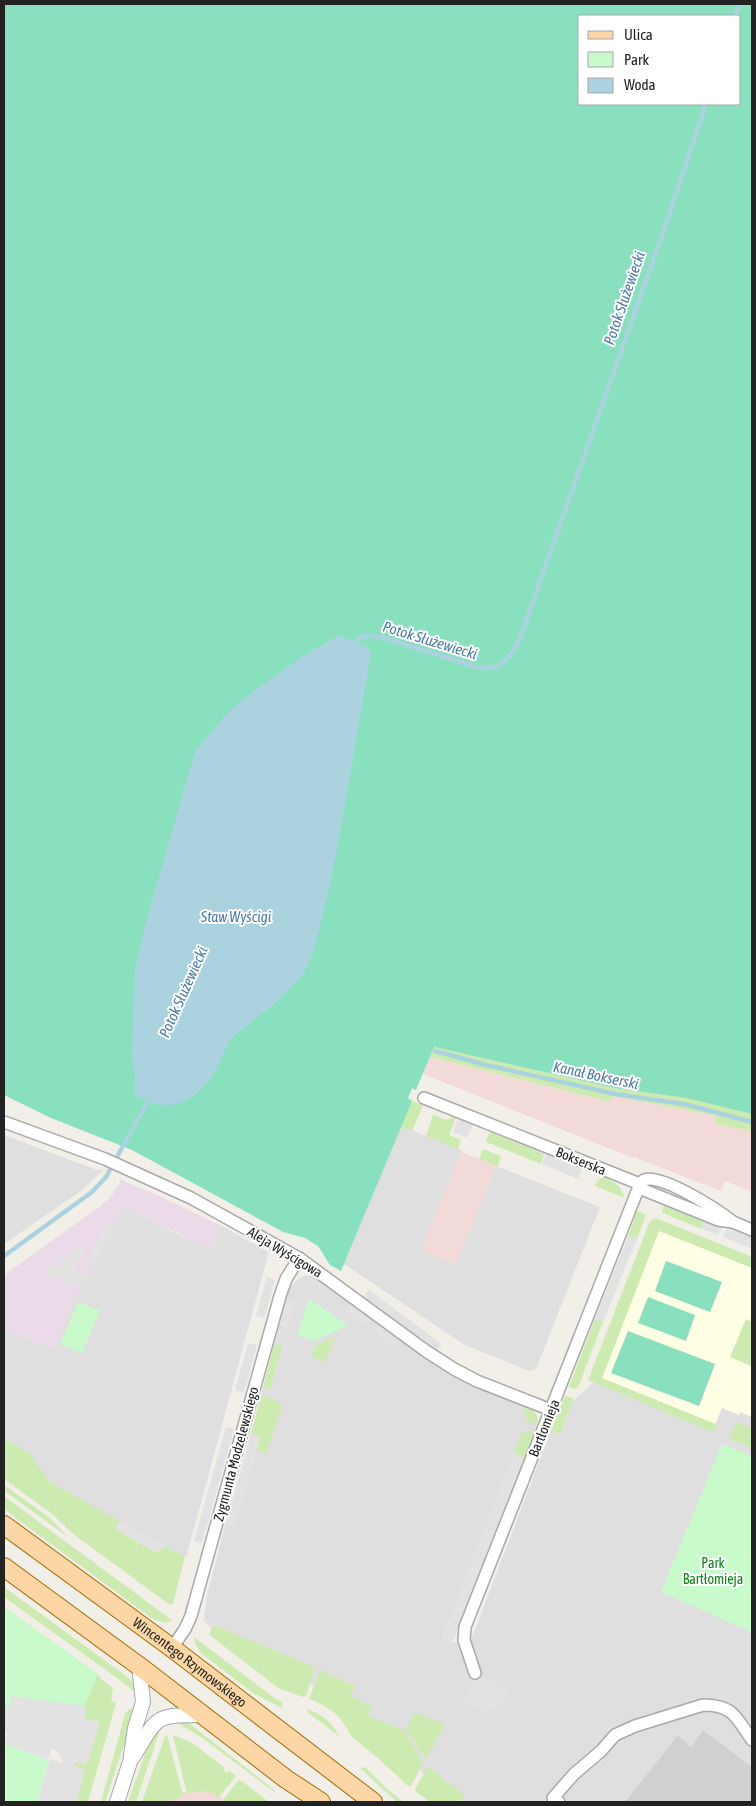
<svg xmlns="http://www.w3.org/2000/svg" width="756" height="1806" font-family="'Asap Condensed',sans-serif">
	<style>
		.residential { fill: #e0dfdf }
		.commercial { fill: #f2dad9 }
		.industrial { fill: #ebdbe8 }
		.education { fill: #ffffe5 }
		.religious { fill: #d0d0d0 }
		.grass { fill: #cdebb0 }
		.park { fill: #c8facc }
		.pitch { fill: #88e0be; fill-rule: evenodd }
		.parking { fill: #e2e2e2 }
		.water { fill: #aad3df }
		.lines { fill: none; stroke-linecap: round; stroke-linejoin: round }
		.stream { stroke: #aad3df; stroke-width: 4.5 }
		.minor-casing { stroke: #a9a9a9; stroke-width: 14 }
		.tertiary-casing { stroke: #a9a9a9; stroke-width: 16 }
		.primary-casing { stroke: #a06b00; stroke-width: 20 }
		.minor { stroke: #fff; stroke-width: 11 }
		.tertiary { stroke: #fff; stroke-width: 14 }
		.primary { stroke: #fcd6a4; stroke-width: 18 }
		.labels { text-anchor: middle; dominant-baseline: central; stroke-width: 4; stroke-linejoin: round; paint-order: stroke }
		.street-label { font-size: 14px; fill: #222; stroke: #fff }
		.park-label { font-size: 14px; fill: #0c8416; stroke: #fff }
		.water-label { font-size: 15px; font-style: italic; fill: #4a7aab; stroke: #fff }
	</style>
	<rect width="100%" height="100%" fill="#f2efe9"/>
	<g class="residential">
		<path d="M401,1126L462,1150L421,1250L456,1264L496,1166L600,1207L536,1369L529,1371L465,1345L344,1264Z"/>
		<path d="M4,1135L97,1170L103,1169L85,1188L4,1244Z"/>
		<path d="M123,1209L153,1221L152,1223L211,1248L222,1226L268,1252V1255L186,1558L185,1556L166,1547L155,1552L4,1452V1329L54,1349L79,1287L90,1268L92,1269Z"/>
		<path d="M313,1275L436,1364L464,1381L531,1409L537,1416V1425L524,1458L514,1454L443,1637L468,1648L551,1431L558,1433L561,1432L573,1401L593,1383L602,1378L715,1424L722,1408L738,1414L740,1412L752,1417V1767L703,1730L691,1747L678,1735L625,1802H457L330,1695L213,1631L204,1620L207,1595L226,1522L234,1526L260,1437L251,1434L279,1325L290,1287L298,1279L305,1276Z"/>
	</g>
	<g class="commercial">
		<path d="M430,1057L610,1102L612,1096L717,1116L715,1123L752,1132V1192L725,1181L721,1191L634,1157L633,1158L423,1074Z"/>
		<path d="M461,1152L496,1166L456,1264L421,1250Z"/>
		<path d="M208,1787L227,1802H161L163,1797Z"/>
	</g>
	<path class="industrial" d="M119,1179L153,1193L222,1226L211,1248L181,1237V1234L152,1223V1220L123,1210L92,1269H90L79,1287L54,1349L4,1329V1275L99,1207L114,1194L112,1192L120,1183Z"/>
	<path class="education" d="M659,1230L752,1268V1417L740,1412L739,1415L722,1408L715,1424L602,1378Z"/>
	<path class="religious" d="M703,1730L752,1767V1802H625L678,1735L691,1747Z"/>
	<g class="grass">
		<path d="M434,1047L614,1088L687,1097L752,1114V1132L715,1123L717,1116L612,1096L611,1102L430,1057Z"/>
		<path d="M412,1101L423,1105L412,1131L401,1126Z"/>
		<path d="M433,1114L446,1120L453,1117L456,1118L449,1135L461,1140L458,1149L426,1136Z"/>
		<path d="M489,1133H493L544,1154L541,1164L486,1142Z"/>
		<path d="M483,1149L501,1156L498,1167L479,1159Z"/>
		<path d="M603,1177C614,1182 622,1185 624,1198L595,1186L598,1180Z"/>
		<path d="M665,1202L705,1218L701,1229L663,1213L662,1211Z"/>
		<path d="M637,1211L646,1215L637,1239L628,1236Z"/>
		<path d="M656,1218L752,1257V1268L659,1231L602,1378L718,1425L713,1432L588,1380L650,1221Z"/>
		<path d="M595,1319L603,1322L578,1388L575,1389L569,1387Z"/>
		<path d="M746,1319L752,1322L751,1366L730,1357Z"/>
		<path d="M335,1337L325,1362L311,1356L316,1345Z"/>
		<path d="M282,1344H283L270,1390L263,1387L274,1346Z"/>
		<path d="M261,1395L281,1403L282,1407L266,1454L256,1450L260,1436L251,1434Z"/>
		<path d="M565,1396L572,1398L573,1401L561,1432L558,1433L551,1431Z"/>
		<path d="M523,1406L535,1412L538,1420L537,1425L526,1420Z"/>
		<path d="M736,1422L752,1428V1448L729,1439Z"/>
		<path d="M528,1431L534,1433L524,1458L514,1453L521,1434Z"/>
		<path d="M4,1438L30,1454L51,1483L120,1521L116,1529L155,1552L166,1547L185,1556L173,1604L170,1605L72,1533L51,1513L4,1479Z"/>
		<path d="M4,1485L50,1518L68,1537L7,1493L4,1491Z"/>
		<path d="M4,1496L173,1621L164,1623L153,1619L21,1522L4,1509Z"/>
		<path d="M4,1587L126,1676L134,1684L138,1695L121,1681L4,1597Z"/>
		<path d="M4,1607L98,1674L102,1680L113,1688L111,1701L116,1703L88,1802H76L85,1770L74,1766L75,1762L87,1765L84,1718L85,1706L12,1696L4,1706Z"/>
		<path d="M213,1625L315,1667L306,1696L303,1697L278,1688L211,1636L209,1634Z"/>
		<path d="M194,1637L276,1699L282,1702V1708L253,1693L202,1654L195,1644Z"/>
		<path d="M320,1670L355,1686L351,1696L371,1706L368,1716L404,1730L423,1763L411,1786H408L379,1759L352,1737L342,1721L334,1712L317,1702L309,1699Z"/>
		<path d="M131,1709L135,1712L105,1802H101L125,1714L128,1710Z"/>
		<path d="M307,1709C322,1714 332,1722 339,1736L307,1712Z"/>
		<path d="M415,1712L445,1725L426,1759L406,1730Z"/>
		<path d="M172,1720L184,1721L190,1724L273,1789L277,1794L201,1737Z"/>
		<path d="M156,1728L159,1733L136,1802H128L147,1748Z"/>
		<path d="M167,1735L183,1795L174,1802L173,1799L164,1802H142L165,1736Z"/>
		<path d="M173,1735L191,1742L225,1768L224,1771L227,1773L229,1771L236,1776L219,1797C208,1789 200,1791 187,1794Z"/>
		<path d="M428,1766L465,1796L460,1802H430L416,1792L415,1789Z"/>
		<path d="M365,1767L389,1791L402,1800L400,1802H397L360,1768Z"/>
		<path d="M239,1779L269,1802H225L223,1800Z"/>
	</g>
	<g class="park">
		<path d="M309,1299L348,1325L314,1341L297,1335Z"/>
		<path d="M78,1302L100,1311L82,1353L60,1344Z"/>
		<path d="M722,1444L752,1456V1632L661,1592Z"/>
		<path d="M4,1607L98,1674L85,1706L12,1696L10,1707L4,1706Z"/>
		<path d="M4,1744L49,1760L37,1802H4Z"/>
	</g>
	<g class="pitch">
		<path d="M4,4H752V1114L687,1098L614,1088L434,1047L416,1090L412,1088L408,1098L412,1101L341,1271L330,1265L318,1246L313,1243L305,1238L283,1232L132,1150L51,1118L4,1095ZM580,16H740V104H580Z"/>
		<path d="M666,1261L722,1282L710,1312L655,1291Z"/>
		<path d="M648,1297L695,1315L686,1341L638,1323Z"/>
		<path d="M628,1331L715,1364L699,1406L611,1373Z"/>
	</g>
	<g class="parking">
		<path d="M458,1119L473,1125L467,1138L453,1132Z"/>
		<path d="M546,1154L582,1169L578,1179L542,1164Z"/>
		<path d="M705,1218L723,1225L719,1235L701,1229Z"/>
		<path d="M110,1219L116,1225L92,1269L85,1266Z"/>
		<path d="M727,1227L752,1237V1249L723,1237Z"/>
		<path d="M628,1236L637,1239L603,1322L595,1319Z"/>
		<path d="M81,1246L85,1251L82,1258L77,1262L74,1272L85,1277L79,1287L42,1273Z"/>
		<path d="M267,1277L275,1280L264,1318L256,1316Z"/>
		<path d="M369,1290L442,1344L436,1352L364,1297Z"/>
		<path d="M287,1298L296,1300L288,1328L279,1325Z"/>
		<path d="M350,1303L372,1319L367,1326L345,1310Z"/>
		<path d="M377,1323L401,1341L396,1348L372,1330Z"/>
		<path d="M248,1343L257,1345L244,1393L235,1390Z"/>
		<path d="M226,1427L234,1429L202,1543L194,1541Z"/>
		<path d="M251,1434L260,1436L234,1526L226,1522Z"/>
		<path d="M514,1453L524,1458L453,1641L443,1637Z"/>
		<path d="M120,1521L160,1542L166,1547L155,1552L115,1529Z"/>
		<path d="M475,1673L497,1681L496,1685L509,1690L504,1704L487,1712L463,1704Z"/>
		<path d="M12,1696L85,1706L84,1718L100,1722L87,1765L75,1762L74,1766L85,1770L76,1802H37L50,1759L62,1763V1760L59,1753L52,1748L48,1759L4,1744L7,1733L4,1732V1706L10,1707Z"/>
	</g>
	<path class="water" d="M339,635L367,647L371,654L338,845L327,899L315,947L307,968L296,982L278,1001L232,1038C226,1047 223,1057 218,1066C197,1103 172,1116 134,1095L135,1075L132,1055L135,970L145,925L195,751L228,712L247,696L303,656Z"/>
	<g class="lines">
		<g class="stream">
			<path d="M735,16L740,4"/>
			<path d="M353,645C359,634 370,635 381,637L480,668C487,668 494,668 499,665C519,654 525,623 532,604L665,227L706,104"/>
			<path d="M435,1051L486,1065L615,1094L684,1104L752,1122"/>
			<path d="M4,1256L92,1192L106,1177L149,1099"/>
		</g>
		<defs>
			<g id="minor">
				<path d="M424,1098L640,1184"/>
				<path d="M4,1122L105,1159L191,1198L299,1258L426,1351L454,1369L477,1381L551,1410"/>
				<path d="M639,1188L718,1220L733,1222L752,1230"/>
				<path d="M172,1648L185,1629L191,1616L280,1296L286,1279L299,1258"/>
				<path d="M475,1673L464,1640L465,1627L640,1184L644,1180C661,1173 718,1210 733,1222"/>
				<path d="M559,1802L553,1798L574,1774L601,1751L615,1735L635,1726L703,1705C734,1705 736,1718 752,1740"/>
			</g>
			<g id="tertiary">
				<path d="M133,1757C159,1716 152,1715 204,1715"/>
				<path d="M117,1802L130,1762L135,1728L143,1702L139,1666"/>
			</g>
			<g id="primary">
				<path id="s1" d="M4,1525L172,1648L373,1802"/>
				<path d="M4,1567L139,1666L286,1779L321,1802"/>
			</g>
		</defs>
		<use href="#minor" class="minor-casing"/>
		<use href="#tertiary" class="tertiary-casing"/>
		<use href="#primary" class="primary-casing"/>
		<use href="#minor" class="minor"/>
		<use href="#tertiary" class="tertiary"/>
		<use href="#primary" class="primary"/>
	</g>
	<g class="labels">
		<g class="street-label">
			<text transform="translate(581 1161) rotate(22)">Bokserska</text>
			<text transform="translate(285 1252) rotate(31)">Aleja Wyścigowa</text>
			<text transform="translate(544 1428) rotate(-68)">Bartłomieja</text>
			<text transform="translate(236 1454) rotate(-75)">Zygmunta Modzelewskiego</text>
			<text stroke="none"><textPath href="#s1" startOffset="231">Wincentego Rzymowskiego</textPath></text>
		</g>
		<g class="park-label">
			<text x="713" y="1563">Park<tspan x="713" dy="16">Bartłomieja</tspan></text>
		</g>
		<g class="water-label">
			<text transform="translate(624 298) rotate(-71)">Potok Służewiecki</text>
			<text transform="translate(430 640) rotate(17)">Potok Służewiecki</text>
			<text x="236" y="916">Staw Wyścigi</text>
			<text transform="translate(183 992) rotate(-66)">Potok Służewiecki</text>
			<text transform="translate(596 1075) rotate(12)">Kanał Bokserski</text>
		</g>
	</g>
	<rect width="756" height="1806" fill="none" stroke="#222222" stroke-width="10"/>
	<rect x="578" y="15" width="162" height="90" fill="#ffffff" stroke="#a7a7a7"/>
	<rect x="588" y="31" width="25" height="8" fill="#fcd6a4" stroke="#a7a7a7"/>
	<text x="624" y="40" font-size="15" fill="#222222">Ulica</text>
	<rect x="588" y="52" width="25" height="15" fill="#c8facc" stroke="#a7a7a7"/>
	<text x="624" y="65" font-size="15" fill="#222222">Park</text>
	<rect x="588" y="78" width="25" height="15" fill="#aad3df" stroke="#a7a7a7"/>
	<text x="624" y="90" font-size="15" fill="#222222">Woda</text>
</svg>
